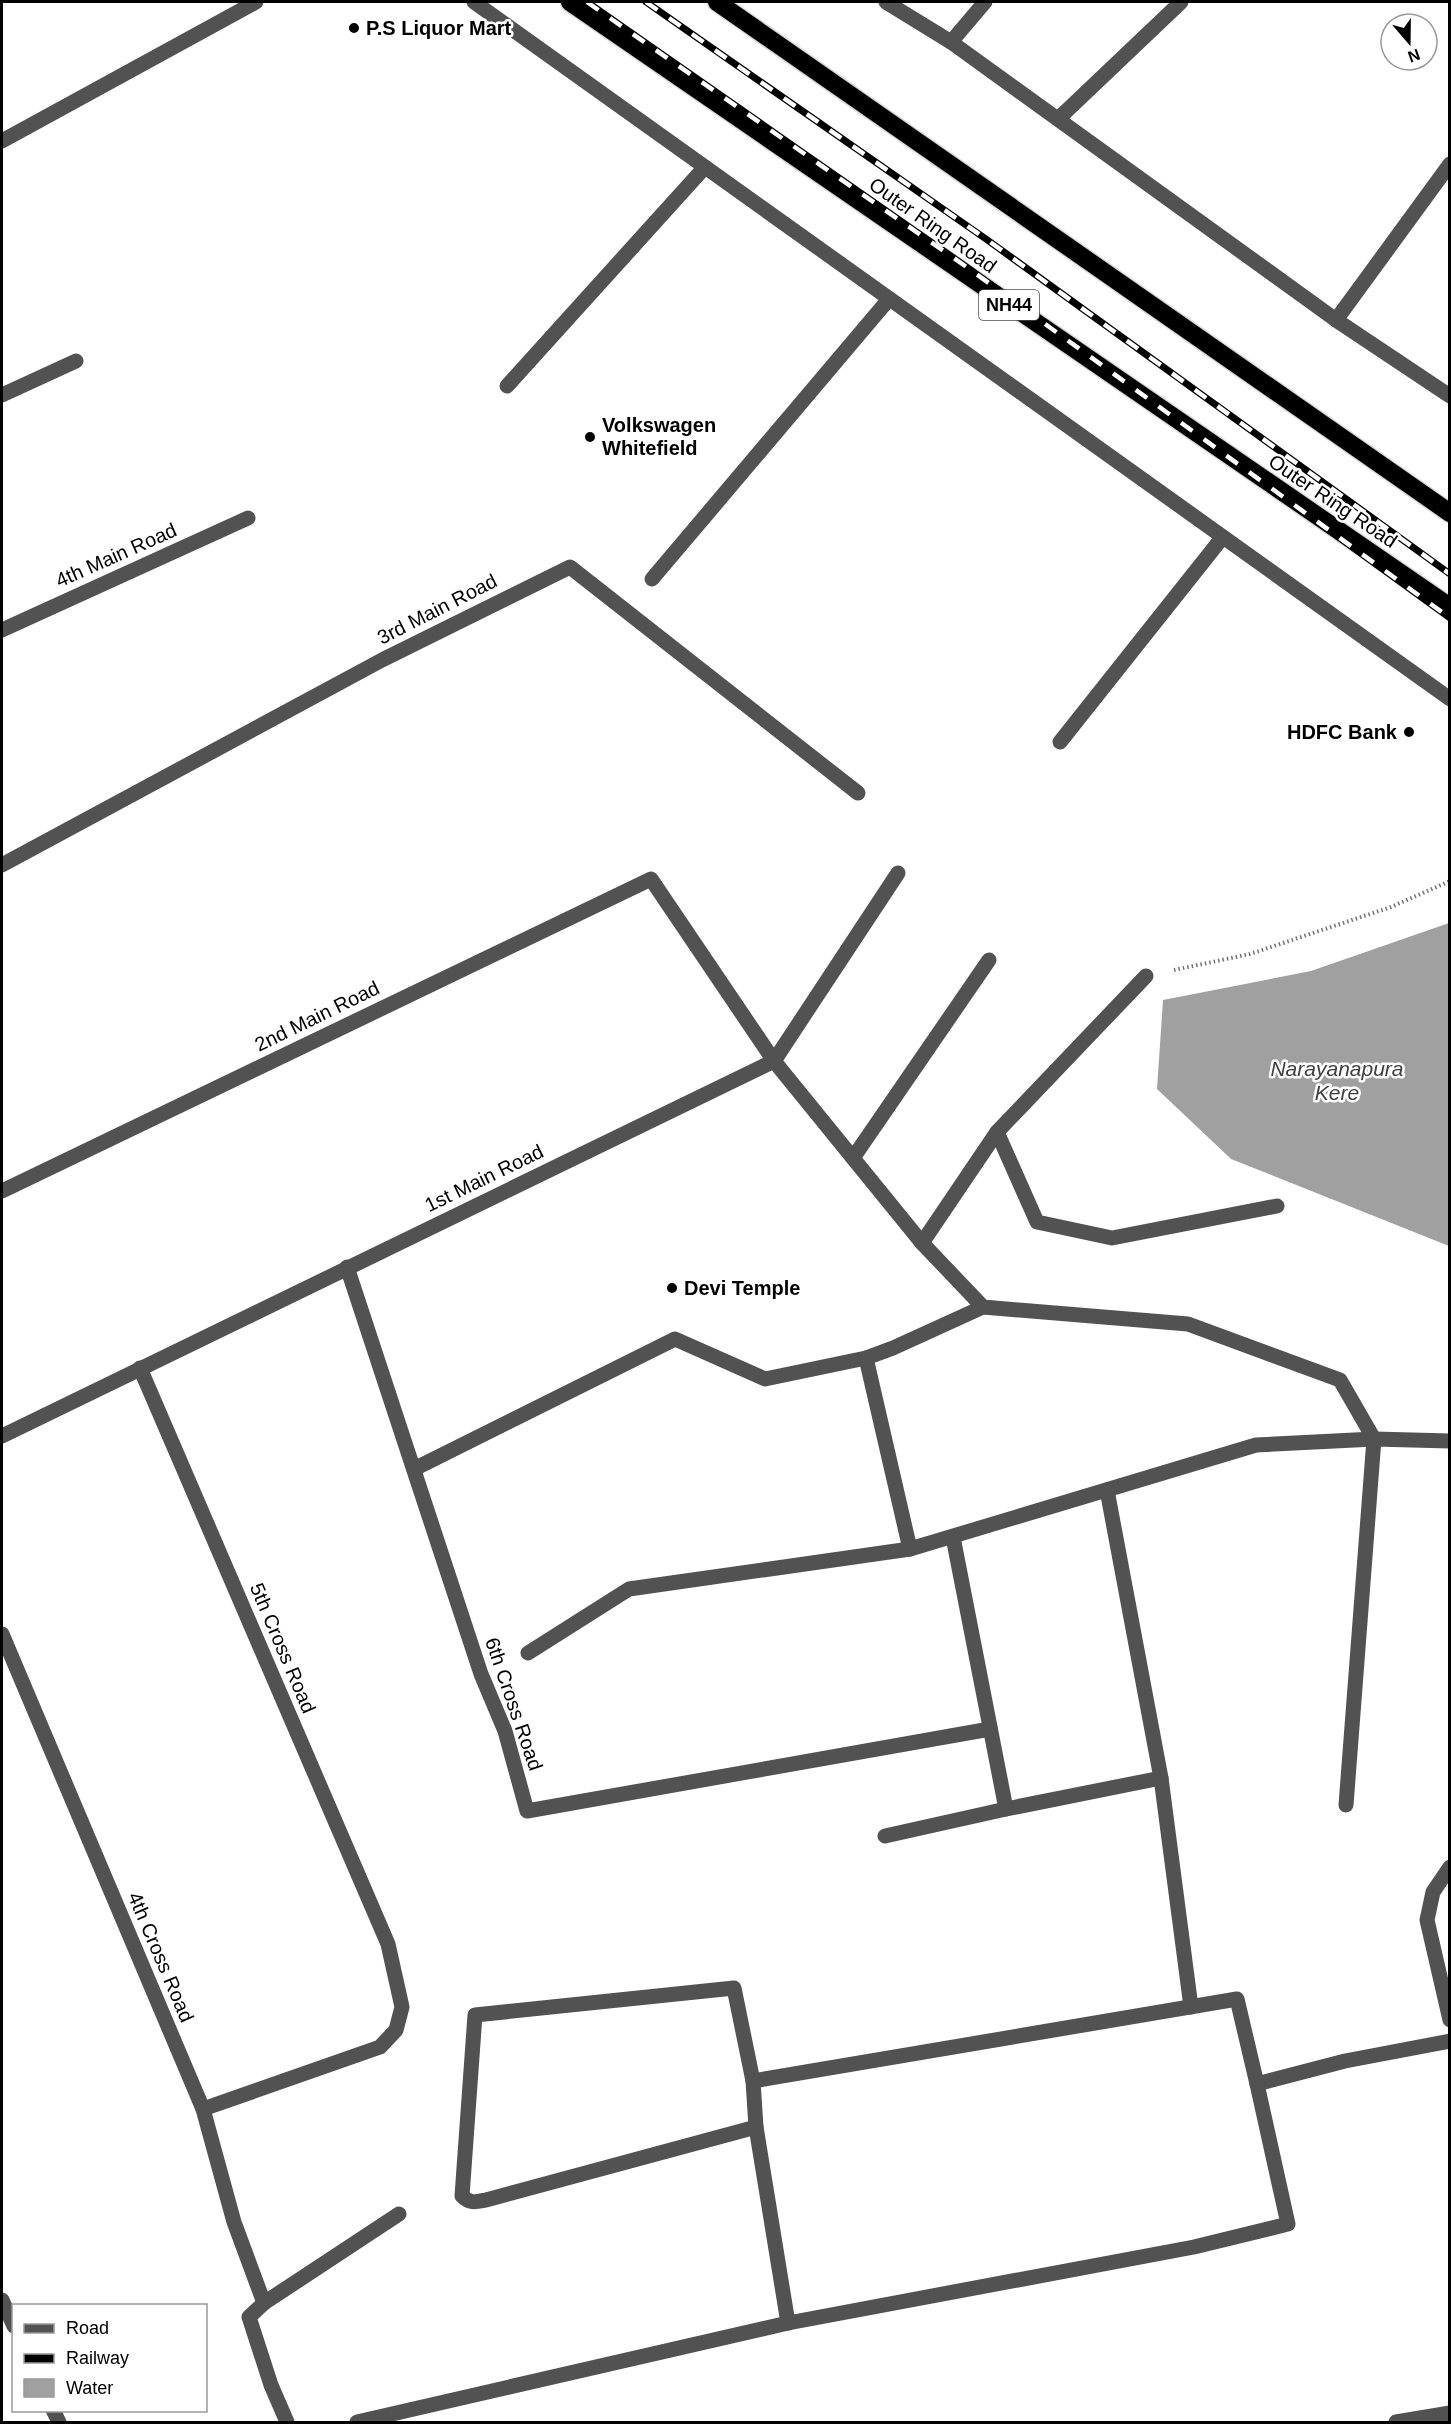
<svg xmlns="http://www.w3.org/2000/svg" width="1451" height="2424" font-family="Helvetica,sans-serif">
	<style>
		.water { fill: #a0a0a0 }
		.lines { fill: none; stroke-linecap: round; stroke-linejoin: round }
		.highway-casing { stroke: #dbdbdb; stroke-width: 21 }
		.path { stroke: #747474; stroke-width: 4; stroke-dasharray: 1.5 3; stroke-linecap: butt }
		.minor { stroke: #525252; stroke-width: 15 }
		.highway { stroke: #000; stroke-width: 18 }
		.rail-casing { stroke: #000; stroke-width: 7 }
		.rail { stroke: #fff; stroke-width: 4.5; stroke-dasharray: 14; stroke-linecap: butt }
		.poi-dot { fill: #000; stroke: #fff; stroke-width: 2 }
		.labels { text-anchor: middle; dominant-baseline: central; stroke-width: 5; stroke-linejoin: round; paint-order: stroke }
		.shield { fill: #fff; stroke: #4c4c4c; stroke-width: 1.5 }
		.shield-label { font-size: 18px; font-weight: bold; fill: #000 }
		.poi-label { font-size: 20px; font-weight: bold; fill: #000; stroke: #fff; text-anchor: start }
		.street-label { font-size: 20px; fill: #000; stroke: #fff }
		.water-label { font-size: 21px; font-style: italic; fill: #414141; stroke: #fff }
	</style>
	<rect width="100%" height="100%" fill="#fff"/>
	<path class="water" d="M1449,923V1246L1231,1159L1157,1089L1163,1000L1311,971Z"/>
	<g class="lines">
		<defs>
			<g id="highway">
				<path d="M570,2L1450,607"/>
				<path d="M717,2L1450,513"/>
			</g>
		</defs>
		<use href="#highway" class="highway-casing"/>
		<path class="path" d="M1174,970L1250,954L1391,907L1450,881"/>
		<g class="minor">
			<path d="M474,2L1450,699"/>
			<path d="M886,2L951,42L1336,320L1450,396"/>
			<path d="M951,42L985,2"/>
			<path d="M1058,119L1181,2"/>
			<path d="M2,141L256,2"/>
			<path d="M1336,320L1450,164"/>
			<path d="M507,386L705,167"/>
			<path d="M2,395L76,361"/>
			<path d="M652,579L889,299"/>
			<path d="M2,630L248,518"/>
			<path d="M1060,742L1222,538"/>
			<path d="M2,865L382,660L570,567L858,793"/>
			<path d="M997,1132L1037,1222L1112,1238L1277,1206"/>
			<path d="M853,1158L989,960"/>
			<path d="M2,1191L651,879L774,1061L898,873"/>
			<path d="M922,1243L997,1132L1146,976"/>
			<path d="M347,1267L481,1674L505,1731L527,1811L990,1729"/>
			<path d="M866,1358L910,1549"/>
			<path d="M140,1368L388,1944L402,2007L396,2030L380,2047L203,2109"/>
			<path d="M2,1436L774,1061L922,1243L983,1307L1188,1324L1340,1380L1374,1439L1346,1805"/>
			<path d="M414,1469L675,1339L765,1379L866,1358L893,1348L983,1307"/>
			<path d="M953,1537L1006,1809L1161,1778L1107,1490"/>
			<path d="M2,1634L203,2109L234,2222L264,2303"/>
			<path d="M528,1653L629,1589L910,1549L1256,1445L1374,1439L1450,1441"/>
			<path d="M1161,1778L1191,2007"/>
			<path d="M885,1836L1006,1809"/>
			<path d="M1450,1867L1433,1892L1427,1920L1450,2020"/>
			<path d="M753,2081L734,1988L475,2015L462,2196C470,2204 476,2202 486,2200L756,2127"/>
			<path d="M2,2300L14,2326"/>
			<path d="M788,2323L756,2127L753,2081L1237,1999L1257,2084"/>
			<path d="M53,2410L59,2422"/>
			<path d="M287,2422L271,2385L249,2317L264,2303L399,2214"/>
			<path d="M357,2422L788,2323L1194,2247L1288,2224L1257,2084L1345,2061L1450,2041"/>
			<path d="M1396,2422L1450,2413"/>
		</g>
		<use href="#highway" class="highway"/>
		<defs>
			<g id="rail">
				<path d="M587,2L968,268L1450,618"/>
				<path d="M646,2L986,239L1450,574"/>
			</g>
		</defs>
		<use href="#rail" class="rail-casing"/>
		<use href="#rail" class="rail"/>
	</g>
	<g class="poi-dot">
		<circle cx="354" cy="28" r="6"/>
		<circle cx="590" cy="437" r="6"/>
		<circle cx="1409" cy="732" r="6"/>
		<circle cx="672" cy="1288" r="6"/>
	</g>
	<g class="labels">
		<rect class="shield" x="979" y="290" width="60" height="30" rx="4.5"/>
		<g class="shield-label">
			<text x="1009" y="305">NH44</text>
		</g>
		<g class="poi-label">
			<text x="366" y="28">P.S Liquor Mart</text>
			<text x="602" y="425">Volkswagen<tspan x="602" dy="23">Whitefield</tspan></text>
			<text x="1397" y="732" text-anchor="end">HDFC Bank</text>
			<text x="684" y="1288">Devi Temple</text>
		</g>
		<g class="street-label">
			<text transform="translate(933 225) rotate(35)">Outer Ring Road</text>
			<text transform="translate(1333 501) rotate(34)">Outer Ring Road</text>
			<text transform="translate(116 555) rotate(-24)">4th Main Road</text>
			<text transform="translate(437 609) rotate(-27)">3rd Main Road</text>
			<text transform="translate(317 1016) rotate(-26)">2nd Main Road</text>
			<text transform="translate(484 1178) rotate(-26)">1st Main Road</text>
			<text transform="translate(283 1648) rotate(67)">5th Cross Road</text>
			<text transform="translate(514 1704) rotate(71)">6th Cross Road</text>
			<text transform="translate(161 1957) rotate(67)">4th Cross Road</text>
		</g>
		<g class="water-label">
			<text x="1337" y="1068">Narayanapura<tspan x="1337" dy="24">Kere</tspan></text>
		</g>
	</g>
	<rect width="1451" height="2424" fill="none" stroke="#000000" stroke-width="6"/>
	<rect x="12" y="2304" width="195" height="108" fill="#ffffff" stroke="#999999" stroke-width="1.5"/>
	<rect x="24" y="2324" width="30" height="9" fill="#525252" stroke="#999999" stroke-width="1.5"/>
	<text x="66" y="2334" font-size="18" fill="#000000">Road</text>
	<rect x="24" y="2354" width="30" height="9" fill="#000000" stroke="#999999" stroke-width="1.5"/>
	<text x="66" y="2364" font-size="18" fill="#000000">Railway</text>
	<rect x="24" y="2379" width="30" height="18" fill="#a0a0a0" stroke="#999999" stroke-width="1.5"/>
	<text x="66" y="2394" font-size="18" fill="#000000">Water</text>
	<g transform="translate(1409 42) rotate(160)"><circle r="28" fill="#ffffff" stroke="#999999" stroke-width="1.5"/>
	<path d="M0-4.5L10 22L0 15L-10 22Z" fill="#000000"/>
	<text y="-9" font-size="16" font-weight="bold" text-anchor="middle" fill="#000000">N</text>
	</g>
</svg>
